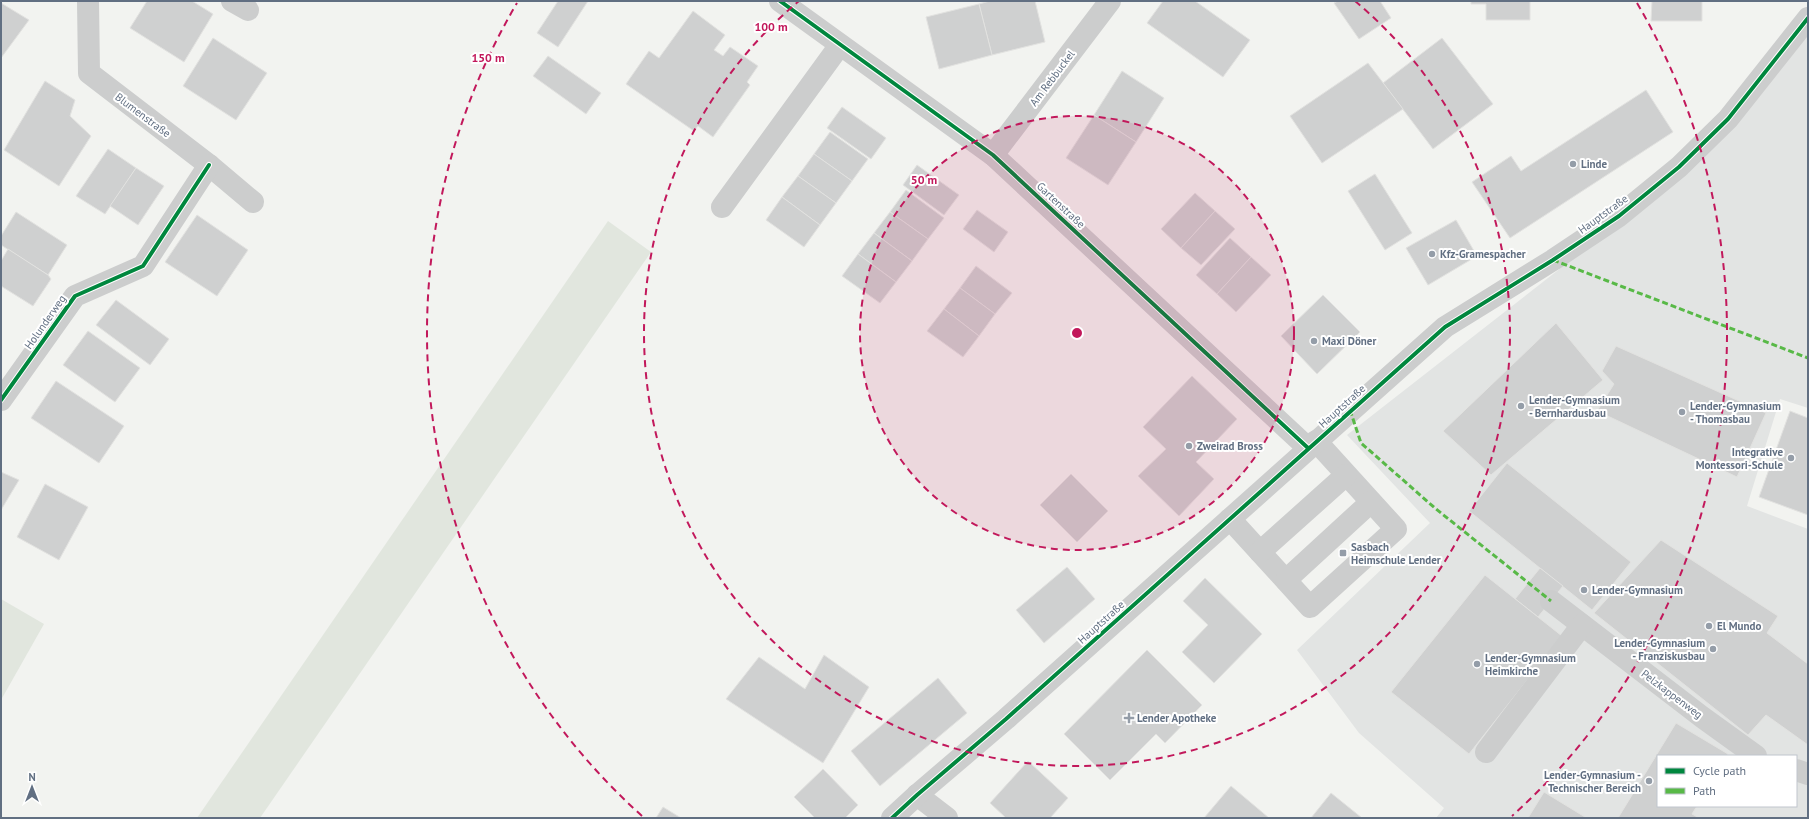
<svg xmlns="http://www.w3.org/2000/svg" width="1809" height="819" font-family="'PT Sans',sans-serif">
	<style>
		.built { fill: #e2e4e3; fill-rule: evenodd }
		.green { fill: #e1e6de }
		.building { fill: #cfd0d0; stroke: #e2e2e0 }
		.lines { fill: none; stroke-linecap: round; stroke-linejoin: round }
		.minor { stroke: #cccdcd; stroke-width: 22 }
		.quiet { stroke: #58b947; stroke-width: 3; stroke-dasharray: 6 3; stroke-linecap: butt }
		.cycleway-casing { stroke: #fff; stroke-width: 6 }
		.cycleway { stroke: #00873e; stroke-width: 4 }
		.ring { fill: none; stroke: #c2185b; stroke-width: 2; stroke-dasharray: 7 5 }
		.poi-dot { fill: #949da8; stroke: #fff; stroke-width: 1.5 }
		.labels { text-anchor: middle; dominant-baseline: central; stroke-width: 4; stroke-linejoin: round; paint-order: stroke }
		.street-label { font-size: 11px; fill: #616f82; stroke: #fff }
		.poi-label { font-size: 11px; font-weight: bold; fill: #616f82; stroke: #fff; text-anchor: start }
		.centre { fill: #c2185b; stroke: #fff; stroke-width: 2 }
		.ring-label { font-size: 12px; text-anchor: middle; font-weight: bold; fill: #c2185b; stroke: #fff; stroke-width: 4; stroke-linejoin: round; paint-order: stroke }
	</style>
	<rect width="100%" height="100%" fill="#f2f3f0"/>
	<path class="built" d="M1808,18V408L1780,399L1747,506L1808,529V818H1436L1444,808L1359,733L1297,650L1430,523L1347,435L1708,153ZM1658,756H1796V806H1658Z"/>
	<g class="green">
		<path d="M608,221L651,252L260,818H197Z"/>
		<path d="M1,599L44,624L1,700Z"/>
	</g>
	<g class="building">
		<path d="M147,1H192L213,14L184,62L130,28Z"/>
		<path d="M558,1H588L558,47L537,33Z"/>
		<path d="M990,1H1035L1045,42L992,55L979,4Z"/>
		<path d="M1163,1H1195L1250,40L1223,77L1147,23Z"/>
		<path d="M1338,1H1380L1391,18L1359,39L1334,3Z"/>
		<path d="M1471,1H1530V20H1486V4H1471Z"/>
		<path d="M1652,1H1702V21H1651Z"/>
		<path d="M1,3L29,20L1,58Z"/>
		<path d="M979,4L992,55L939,69L926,17Z"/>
		<path d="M693,11L725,35L714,50L723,56L730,47L758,66L747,82L750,85L713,137L698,126L694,131L626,84L649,51L659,58Z"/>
		<path d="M213,38L267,73L236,120L183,86Z"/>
		<path d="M1442,38L1493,104L1433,149L1383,83Z"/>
		<path d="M548,56L601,93L586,114L533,76Z"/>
		<path d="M1368,63L1403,109L1322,163L1290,116Z"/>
		<path d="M1122,71L1164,98L1136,142L1094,115Z"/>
		<path d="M45,81L75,100L70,116L91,136L59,186L4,150Z"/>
		<path d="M1646,90L1673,132L1510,238L1472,182L1511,156L1521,171Z"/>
		<path d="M842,107L886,138L871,159L827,128Z"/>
		<path d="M1094,115L1136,142L1108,185L1066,158Z"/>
		<path d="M830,132L868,159L852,181L814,154Z"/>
		<path d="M108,149L136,168L105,214L76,196Z"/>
		<path d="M814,154L852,181L836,203L798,176Z"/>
		<path d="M917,165L959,195L944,215L903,185Z"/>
		<path d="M136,168L164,186L138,225L110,206Z"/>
		<path d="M1375,174L1412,233L1385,250L1348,191Z"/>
		<path d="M798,176L836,203L820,225L782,197Z"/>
		<path d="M906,190L944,218L928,239L890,212Z"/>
		<path d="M1195,193L1215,211L1181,248L1161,229Z"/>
		<path d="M782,197L820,225L804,247L766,220Z"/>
		<path d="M977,210L1008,232L994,252L963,229Z"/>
		<path d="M1215,211L1235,229L1201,265L1181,248Z"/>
		<path d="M16,212L67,245L48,275L1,245V236Z"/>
		<path d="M890,212L928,239L912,261L874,233Z"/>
		<path d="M197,215L248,250L217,296L165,262Z"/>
		<path d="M1456,220L1477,256L1428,285L1406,248Z"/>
		<path d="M874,233L912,261L896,282L858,254Z"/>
		<path d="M1230,238L1251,257L1217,294L1196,275Z"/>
		<path d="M8,249L48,275L51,279L33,306L1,286V261Z"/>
		<path d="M858,254L896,282L880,303L842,276Z"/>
		<path d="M1251,257L1271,275L1236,312L1217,294Z"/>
		<path d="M976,266L1012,293L995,314L960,288Z"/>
		<path d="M960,288L995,314L979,336L944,309Z"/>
		<path d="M1323,295L1360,332L1317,374L1281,336Z"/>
		<path d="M116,300L169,339L150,365L96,325Z"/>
		<path d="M944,309L979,336L963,357L927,331Z"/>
		<path d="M1556,323L1603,380L1491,475L1443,431Z"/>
		<path d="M88,331L140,368L115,402L63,365Z"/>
		<path d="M1616,346L1766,413L1737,477L1597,411L1614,384L1602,371Z"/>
		<path d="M1192,376L1237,419L1196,462L1214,479L1179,516L1138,476L1166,449L1143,427Z"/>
		<path d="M56,381L124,426L99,463L31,418Z"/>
		<path d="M1790,411L1808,418V515L1759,497Z"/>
		<path d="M1507,463L1631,562L1592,610L1469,511Z"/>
		<path d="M1,472L19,480L1,510Z"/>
		<path d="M1071,474L1108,511L1077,542L1040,505Z"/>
		<path d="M45,484L88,507L59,560L17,537Z"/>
		<path d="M1661,540L1778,616L1767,633L1808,664V745L1766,715L1748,735L1594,613Z"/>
		<path d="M1067,567L1095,599L1044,643L1016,610Z"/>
		<path d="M1540,568L1563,586L1538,617L1515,599Z"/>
		<path d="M1485,575L1562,636L1469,754L1391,692Z"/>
		<path d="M1205,578L1262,634L1214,683L1182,652L1208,625L1183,601Z"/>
		<path d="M1147,650L1202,705L1165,743L1156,734L1110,780L1064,734Z"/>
		<path d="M824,655L869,687L823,763L726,699L759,657L805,689Z"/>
		<path d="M938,678L967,713L880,786L851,751Z"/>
		<path d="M1676,723L1728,754L1727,756H1658V806H1697L1692,814L1699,818H1618Z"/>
		<path d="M1028,761L1068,798L1050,818H1006L990,803Z"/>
		<path d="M823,769L858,805L845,818H815L794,797Z"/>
		<path d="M1231,786L1269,818H1204Z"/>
		<path d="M1544,792L1585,817L1584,818H1528Z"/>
		<path d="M1331,793L1362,818H1311Z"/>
		<path d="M663,807L681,818H656Z"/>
	</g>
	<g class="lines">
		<g class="minor">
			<path d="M88,1L89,73L209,165L253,202"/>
			<path d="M232,1L248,10"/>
			<path d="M780,1L993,155L1308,448"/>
			<path d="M993,155L1110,1"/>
			<path d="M722,207L840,45"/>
			<path d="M1,400L75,296L143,266L209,165"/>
			<path d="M1230,519L1310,607L1396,529L1316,441"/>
			<path d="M1260,552L1346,475"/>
			<path d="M1286,580L1371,502"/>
			<path d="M1551,601L1702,717L1756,756"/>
			<path d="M1486,752L1582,625"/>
			<path d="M1796,770L1808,774"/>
			<path d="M917,795L947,818"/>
			<path d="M892,818L917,795L1006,719L1445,327L1553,260L1619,216L1679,167L1728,119L1808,18"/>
		</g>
		<g class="quiet">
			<path d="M1553,260L1808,358"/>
			<path d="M1350,410L1361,443L1436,509L1551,601"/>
		</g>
		<defs>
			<g id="cycleway">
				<path d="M780,1L993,155L1308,448"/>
				<path d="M1,400L75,296L143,266L209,165"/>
				<path d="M892,818L917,795L1006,719L1445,327L1553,260L1619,216L1679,167L1728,119L1808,18"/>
			</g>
		</defs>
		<use href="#cycleway" class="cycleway-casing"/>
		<use href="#cycleway" class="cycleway"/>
	</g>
	<circle cx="1077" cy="333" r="217" fill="#c2185b" fill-opacity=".12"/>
	<g class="ring">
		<circle cx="1077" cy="333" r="217"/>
		<path d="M1355 1A433 433 0 1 1 799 1"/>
		<path d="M642 816A650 650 0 0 1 517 3M1637 3A650 650 0 0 1 1512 816"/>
	</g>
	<g class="poi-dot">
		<circle cx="1573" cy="164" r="4"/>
		<circle cx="1432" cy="254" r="4"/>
		<circle cx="1314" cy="341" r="4"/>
		<circle cx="1521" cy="406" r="4"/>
		<circle cx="1682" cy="412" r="4"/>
		<circle cx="1189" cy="446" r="4"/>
		<circle cx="1791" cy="458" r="4"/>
		<rect x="1339" y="549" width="8" height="8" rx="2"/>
		<circle cx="1584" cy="590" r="4"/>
		<circle cx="1709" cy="626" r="4"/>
		<circle cx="1713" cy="649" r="4"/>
		<circle cx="1477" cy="664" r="4"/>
		<path d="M1127 712h4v4h4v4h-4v4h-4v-4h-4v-4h4z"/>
		<circle cx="1649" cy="781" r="4"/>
	</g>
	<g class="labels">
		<g class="street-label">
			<text transform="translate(1052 78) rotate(-53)">Am Rebbuckel</text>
			<text transform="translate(143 115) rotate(37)">Blumenstraße</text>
			<text transform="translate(1061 205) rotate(43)">Gartenstraße</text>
			<text transform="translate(1603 214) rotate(-36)">Hauptstraße</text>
			<text transform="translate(45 322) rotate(-55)">Holunderweg</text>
			<text transform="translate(1342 406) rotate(-42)">Hauptstraße</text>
			<text transform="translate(1101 622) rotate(-42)">Hauptstraße</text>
			<text transform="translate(1672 694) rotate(37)">Pelzkappenweg</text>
		</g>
		<g class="poi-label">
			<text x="1581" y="164">Linde</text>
			<text x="1440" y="254">Kfz-Gramespacher</text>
			<text x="1322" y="341">Maxi Döner</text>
			<text x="1529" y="400">Lender-Gymnasium<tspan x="1529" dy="13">- Bernhardusbau</tspan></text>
			<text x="1690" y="406">Lender-Gymnasium<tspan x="1690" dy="13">- Thomasbau</tspan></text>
			<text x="1197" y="446">Zweirad Bross</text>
			<text x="1783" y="452" text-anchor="end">Integrative<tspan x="1783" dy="13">Montessori-Schule</tspan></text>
			<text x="1351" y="547">Sasbach<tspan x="1351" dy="13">Heimschule Lender</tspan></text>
			<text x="1592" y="590">Lender-Gymnasium</text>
			<text x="1717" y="626">El Mundo</text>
			<text x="1705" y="643" text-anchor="end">Lender-Gymnasium<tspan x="1705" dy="13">- Franziskusbau</tspan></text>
			<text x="1485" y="658">Lender-Gymnasium<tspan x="1485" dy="13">Heimkirche</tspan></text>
			<text x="1137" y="718">Lender Apotheke</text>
			<text x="1641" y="775" text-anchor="end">Lender-Gymnasium -<tspan x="1641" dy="13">Technischer Bereich</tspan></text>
		</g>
	</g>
	<circle cx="1077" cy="333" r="6" class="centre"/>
	<g class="ring-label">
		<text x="771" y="31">100 m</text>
		<text x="488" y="62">150 m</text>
		<text x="924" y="184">50 m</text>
	</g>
	<rect width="1809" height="819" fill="none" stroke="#616f82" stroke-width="4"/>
	<rect x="1657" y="755" width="140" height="52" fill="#ffffff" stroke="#c0c5cd"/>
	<rect x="1665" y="768" width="20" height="6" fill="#00873e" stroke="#c0c5cd"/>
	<text x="1693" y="775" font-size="12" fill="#616f82">Cycle path</text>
	<rect x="1665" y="788" width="20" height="6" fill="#58b947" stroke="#c0c5cd"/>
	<text x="1693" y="795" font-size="12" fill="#616f82">Path</text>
	<g transform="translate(32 787)" stroke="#ffffff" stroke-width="3" paint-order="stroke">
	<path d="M0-3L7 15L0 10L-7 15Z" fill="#616f82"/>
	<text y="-6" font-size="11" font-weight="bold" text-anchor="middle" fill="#616f82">N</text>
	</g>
</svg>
